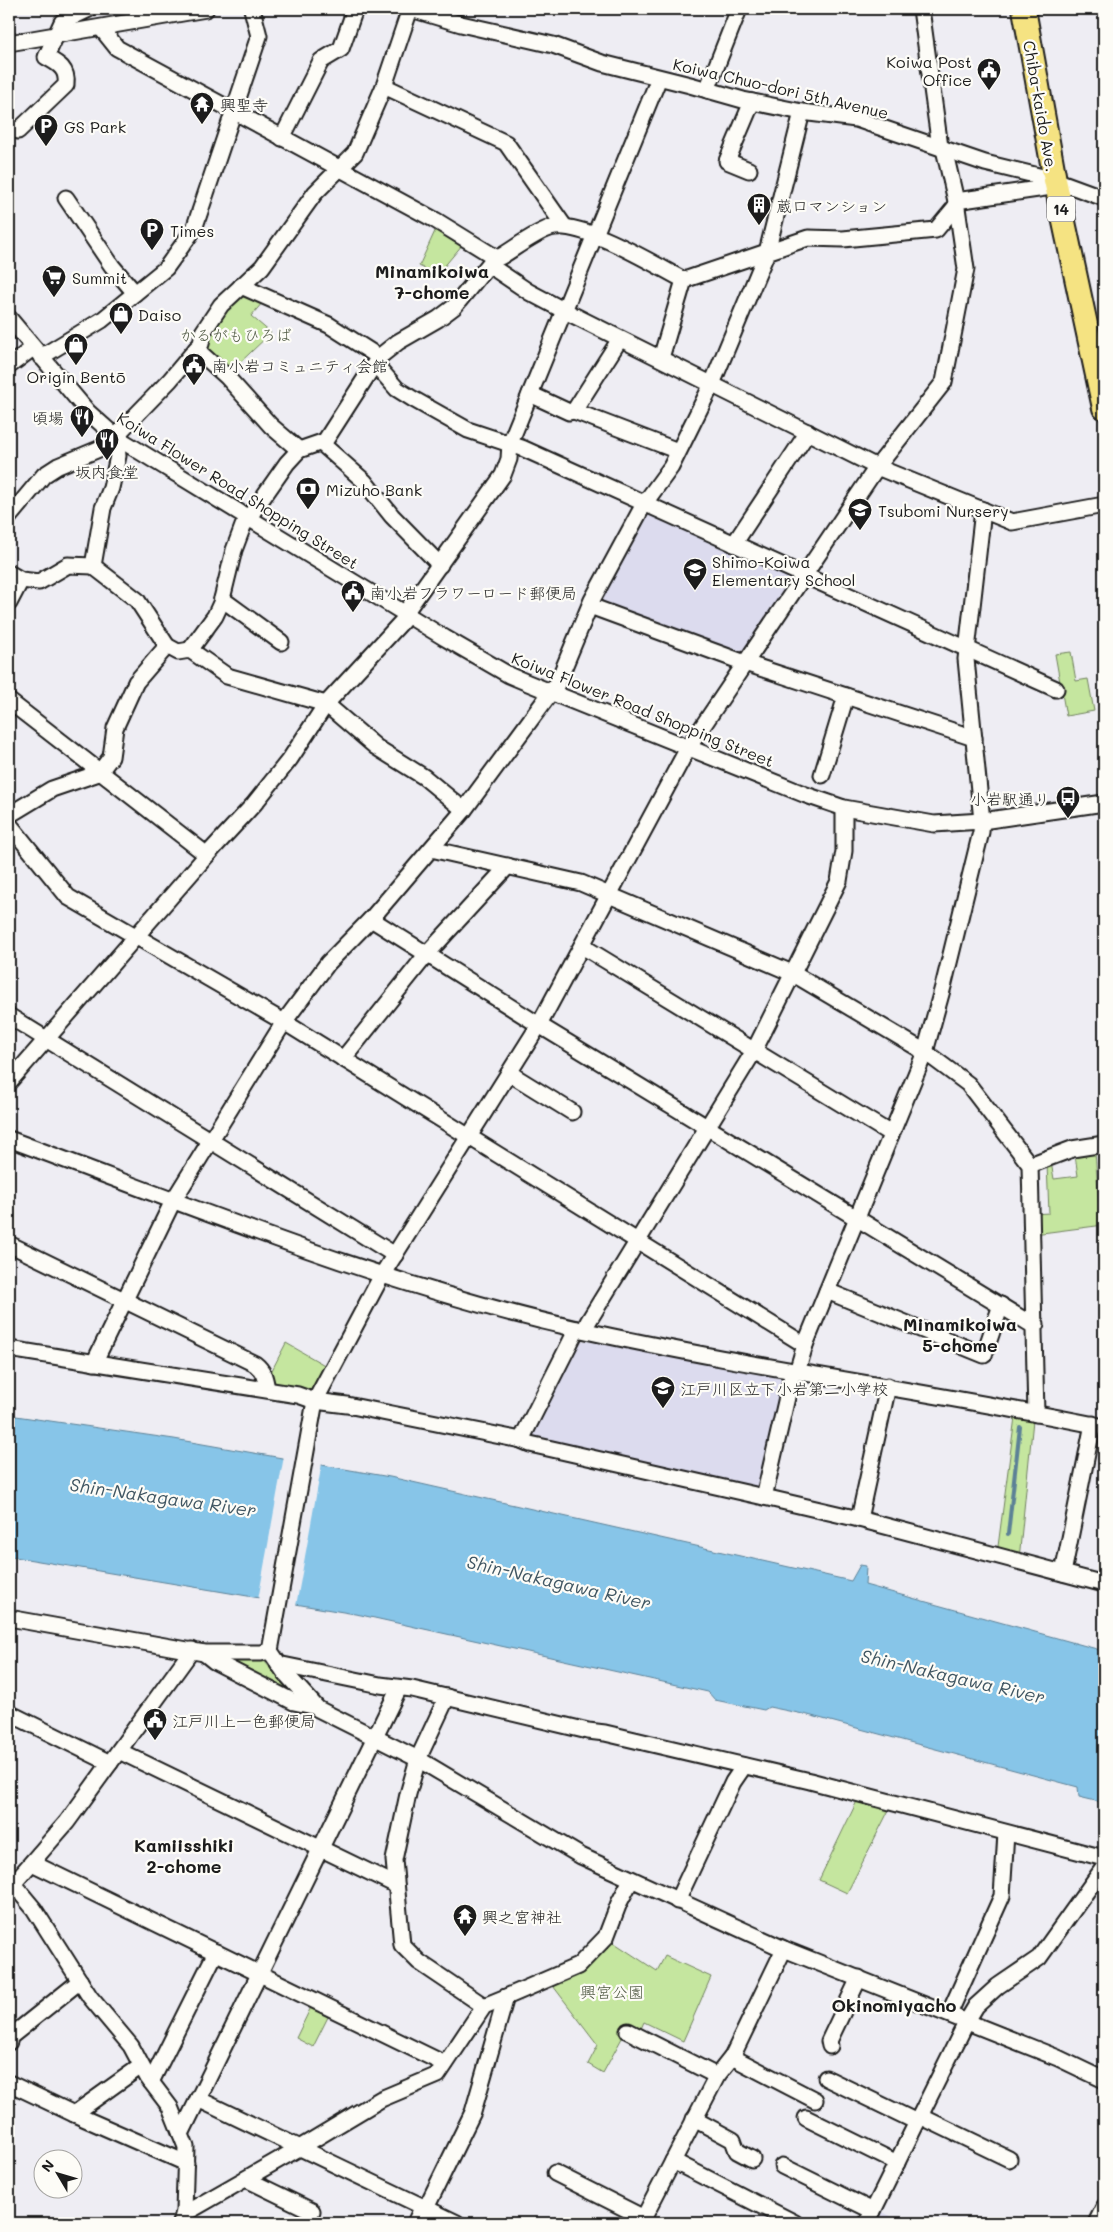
<svg xmlns="http://www.w3.org/2000/svg" width="1113" height="2232" font-family="Mali,'Klee One',sans-serif">
	<style>
		.built { fill: #dcdbee }
		.green { fill: #c5e69f; stroke: #70815e }
		.water { fill: #87c5e8; stroke: #5c8196 }
		.pier { fill: #eeedf3 }
		.lines { fill: none; stroke-linecap: round; stroke-linejoin: round }
		.stream { stroke: #5c8196; stroke-width: 4 }
		.minor-casing { stroke: #1c1c1c; stroke-width: 19 }
		.highway-casing { stroke: #1c1c1c; stroke-width: 26 }
		.minor { stroke: #fdfcf7; stroke-width: 15 }
		.highway { stroke: #f5e382; stroke-width: 22 }
		.labels { text-anchor: middle; dominant-baseline: central; stroke-width: 4.5; stroke-linejoin: round; paint-order: stroke }
		.shield { fill: #fdfcf7; stroke: #605f5e; stroke-width: 1 }
		.shield-label { font-size: 15px; font-weight: bold; fill: #1c1c1c }
		.poi-label { font-size: 16px; fill: #1c1c1c; stroke: #fdfcf7; text-anchor: start }
		.street-label { font-size: 16px; fill: #1c1c1c; stroke: #fdfcf7 }
		.park-label { font-size: 16px; fill: #4f5943; stroke: #fdfcf7 }
		.neighbourhood-label { font-size: 18px; font-weight: bold; fill: #1c1c1c; stroke: #fdfcf7 }
		.water-label { font-size: 18px; font-style: italic; fill: #415763; stroke: #fdfcf7 }
	</style>
	<rect width="100%" height="100%" fill="#eeedf3"/>
	<filter id="ink" filterUnits="userSpaceOnUse"><feTurbulence type="fractalNoise" baseFrequency=".02" numOctaves="2"/><feDisplacementMap in="SourceGraphic" scale="10" xChannelSelector="R" yChannelSelector="G"/><feConvolveMatrix kernelMatrix="1 2 1 2 8 2 1 2 1" color-interpolation-filters="sRGB"/></filter>
	<g filter="url(#ink)">
		<g class="built">
			<path d="M648,511L796,580L742,658L596,602Z"/>
			<path d="M580,1340L788,1380L762,1490L529,1439Z"/>
			<path d="M877,2209L904,2223H869Z"/>
		</g>
		<g class="green">
			<path d="M436,229L463,244L437,275L419,266Z"/>
			<path d="M244,292L263,302L251,316L271,333L230,372L206,350L208,333L221,315Z"/>
			<path d="M1071,652L1076,681L1088,679L1094,711L1066,716L1055,654Z"/>
			<path d="M1095,1152L1099,1202H1104V1225L1034,1234L1033,1214L1049,1213L1047,1164L1051,1162L1054,1179L1078,1176L1075,1155Z"/>
			<path d="M286,1343L328,1367L308,1398L273,1388L269,1376Z"/>
			<path d="M1015,1417L1033,1420L1019,1559L997,1554Z"/>
			<path d="M222,1659L263,1660L297,1696Z"/>
			<path d="M859,1797L891,1806L847,1893L819,1880Z"/>
			<path d="M607,1938L657,1971L665,1956L711,1977L683,2041L644,2022L639,2033L628,2027L603,2073L588,2064L598,2045L550,1982Z"/>
			<path d="M312,2005L330,2013L313,2047L296,2038Z"/>
		</g>
		<path class="water" d="M9,1415L174,1439L390,1477L851,1581L860,1565L866,1566L865,1585L1104,1651V1803L1079,1797L1078,1787L808,1715L769,1707L764,1710L715,1700L708,1692L361,1615L9,1556Z"/>
		<path class="pier" d="M284,1456L322,1463L296,1606L258,1600Z"/>
		<g class="lines">
			<path class="stream" d="M1008,1534L1020,1427"/>
			<defs>
				<g id="minor">
					<path d="M411,9L461,24L553,45L602,63L690,85L743,100L802,112L856,119L985,163L1055,180L1104,198"/>
					<path d="M921,9L940,147"/>
					<path d="M101,28L117,48L435,220L495,257"/>
					<path d="M9,43L206,9"/>
					<path d="M384,86L506,143L564,226"/>
					<path d="M707,90L739,9"/>
					<path d="M9,128L18,131L66,85C68,69 59,64 46,57L62,22L89,9"/>
					<path d="M282,138L321,61L341,49L355,9"/>
					<path d="M944,149L956,201L966,269L944,382L877,467L688,748L539,1025L382,1275L315,1401L270,1651L285,1673L318,1709L418,1759L581,1856L784,1949L1058,2058L1104,2080"/>
					<path d="M749,170L727,161L752,102"/>
					<path d="M66,198L112,266L135,293"/>
					<path d="M956,201L1045,188L1055,180"/>
					<path d="M489,265L529,292L563,310L877,467L1012,522L1104,505"/>
					<path d="M241,286L329,325L379,357"/>
					<path d="M9,318L88,412L116,437L445,638L509,675L528,683L806,795L844,808L934,824L982,821L1104,803"/>
					<path d="M196,349L201,344L203,332L221,305L262,267L315,193L355,153L384,86L410,9"/>
					<path d="M41,357L102,320L166,268L194,229L259,36L252,9"/>
					<path d="M661,358L684,280"/>
					<path d="M375,364L397,389L413,399L468,430L522,448L1056,689"/>
					<path d="M9,366L33,348"/>
					<path d="M530,394L569,412L574,411L620,339"/>
					<path d="M574,411L678,451"/>
					<path d="M321,443L364,481L392,516L440,565"/>
					<path d="M9,517L44,475L58,466L106,446L170,380L196,349L227,377L271,426L299,450"/>
					<path d="M734,544L808,432"/>
					<path d="M93,566L103,508L111,488L118,456L116,437"/>
					<path d="M9,573L21,580L39,582L68,565L93,566L137,600L167,646L178,652L190,650L227,676L326,704L376,747L424,777L464,810"/>
					<path d="M222,599L281,642"/>
					<path d="M9,603L21,580"/>
					<path d="M590,606L745,663L974,738"/>
					<path d="M405,613L503,475L509,459L510,443L659,78"/>
					<path d="M190,650L215,616L221,603L234,550L243,526L287,463L299,450L325,441L379,357L398,342L438,319L454,307L495,257H500C514,249 534,233 550,228C581,219 655,265 684,280L808,238L843,239L936,230L956,206"/>
					<path d="M9,701L207,855"/>
					<path d="M822,775L846,696"/>
					<path d="M9,815L52,789L99,773L111,757L115,728L136,682L167,646"/>
					<path d="M9,824L68,897L284,1022L805,1345"/>
					<path d="M431,849L581,883L792,973L925,1052L968,1084L1030,1165L1036,1414"/>
					<path d="M371,919L539,1025L1029,1323L1036,1324"/>
					<path d="M582,946L891,1134"/>
					<path d="M9,1016L395,1255"/>
					<path d="M343,1059L427,954L508,866"/>
					<path d="M509,1073L572,1112"/>
					<path d="M9,1082L207,855L254,804L290,759L326,704L408,615"/>
					<path d="M9,1139C196,1208 381,1285 577,1329C751,1368 929,1391 1104,1427"/>
					<path d="M1030,1165L1072,1149L1104,1144"/>
					<path d="M9,1244L255,1364C264,1371 265,1378 267,1389"/>
					<path d="M827,1291L984,1355L1001,1305"/>
					<path d="M585,1330L588,1322L754,1051L839,881L844,851V808"/>
					<path d="M9,1349L298,1395L315,1401L347,1405L521,1440L530,1444L764,1497L793,1371"/>
					<path d="M94,1363L173,1201L284,1022L328,963L371,919L464,810L557,684L592,600L644,504L671,467L712,384L767,252L802,112"/>
					<path d="M797,1372L805,1345L827,1291L925,1052L944,983L981,832L982,821L966,659L983,510"/>
					<path d="M521,1440L577,1329"/>
					<path d="M764,1497L859,1519L1104,1584"/>
					<path d="M859,1519L888,1386"/>
					<path d="M1063,1573L1093,1424"/>
					<path d="M9,1618L204,1653H261L270,1651"/>
					<path d="M204,1653L214,1661L294,1702L313,1706"/>
					<path d="M278,1664L380,1685L412,1689L588,1731L605,1733L810,1781L1104,1858"/>
					<path d="M447,1697L418,1759L408,1794L394,1860L402,1945L419,1962L484,2006"/>
					<path d="M9,1713L110,1763"/>
					<path d="M119,1751L396,1885"/>
					<path d="M32,1863L445,2064"/>
					<path d="M9,1879L34,1909L90,1997L131,2046L148,2078L170,2107L186,2147L184,2211L181,2223"/>
					<path d="M13,1884L67,1822L192,1650"/>
					<path d="M677,1901L733,1782L744,1766"/>
					<path d="M949,2014L1002,1896L1006,1833"/>
					<path d="M628,2031L717,2076"/>
					<path d="M9,2042L10,2037L80,1981"/>
					<path d="M830,2046L829,2041L859,1978"/>
					<path d="M732,2057L815,2100"/>
					<path d="M826,2078L917,2122"/>
					<path d="M151,2082L216,1952"/>
					<path d="M9,2083L74,2114L186,2163"/>
					<path d="M198,2099L457,2223"/>
					<path d="M74,2114L141,2066"/>
					<path d="M920,2116L1009,2159"/>
					<path d="M806,2118L897,2163"/>
					<path d="M694,2119L733,2140L737,2151L752,2159"/>
					<path d="M181,2134L399,1688"/>
					<path d="M673,2161L795,2223"/>
					<path d="M782,2166L873,2211"/>
					<path d="M555,2173L644,2218"/>
					<path d="M246,2179L312,2211"/>
					<path d="M426,2208L473,2112L506,1997L578,1966L606,1937L619,1903L631,1880"/>
					<path d="M184,2214L301,2147L381,2099L438,2075L484,2006L506,1997"/>
					<path d="M415,2223L423,2206"/>
					<path d="M641,2223L717,2076L732,2057L784,1949"/>
					<path d="M867,2223L967,2021L976,2006L998,1986L1039,1958L1104,1867"/>
					<path d="M1096,2223L1104,2207"/>
				</g>
				<path id="highway" d="M1024,9L1055,180L1104,408"/>
			</defs>
			<use href="#minor" class="minor-casing"/>
			<use href="#highway" class="highway-casing"/>
			<use href="#minor" class="minor"/>
			<use href="#highway" class="highway"/>
		</g>
	</g>
	<defs>
		<symbol id="civic-pin" viewBox="-11 -11 22 30"><path d="M0 17L-7.5 6A9.5 9.5 0 1 1 7.5 6Z" fill="#1c1c1c" stroke="#fdfcf7"/><path d="M-.6-6.5H3V-4.5H.6V-3L4-1V1h2V6H-6V1h2V-1L-.6-3ZM-1.2 2.5V6h2.4V2.5Z" fill="#fff"/></symbol>
		<symbol id="temple-pin" viewBox="-11 -11 22 30"><path d="M0 17L-7.5 6A9.5 9.5 0 1 1 7.5 6Z" fill="#1c1c1c" stroke="#fdfcf7"/><path d="M0-6L5-2H3V0L6.5 2.5H4V6H1.5V3h-3V6H-4V2.5H-6.5L-3 0V-2H-5Z" fill="#fff"/></symbol>
		<symbol id="parking-pin" viewBox="-11 -11 22 30"><path d="M0 17L-7.5 6A9.5 9.5 0 1 1 7.5 6Z" fill="#1c1c1c" stroke="#fdfcf7"/><path d="M-3.5-5.5H1a3.5 3.5 0 0 1 0 7H-1V5.5H-3.5ZM-1-3.4V-.6H.8a1.4 1.4 0 0 0 0-2.8Z" fill="#fff"/></symbol>
		<symbol id="building-pin" viewBox="-11 -11 22 30"><path d="M0 17L-7.5 6A9.5 9.5 0 1 1 7.5 6Z" fill="#1c1c1c" stroke="#fdfcf7"/><path d="M-4-6H4V6H1V3H-1V6H-4ZM-2.5-4.3h1.7v1.8h-1.7ZM.8-4.3h1.7v1.8H.8ZM-2.5-1h1.7V.8h-1.7ZM.8-1h1.7V.8H.8Z" fill="#fff"/></symbol>
		<symbol id="supermarket-pin" viewBox="-11 -11 22 30"><path d="M0 17L-7.5 6A9.5 9.5 0 1 1 7.5 6Z" fill="#1c1c1c" stroke="#fdfcf7"/><path d="M-6-5.5h2.5l.6 2H6L4.5 2H-2.5L-4.4-4H-6ZM-1.5 3.2a1.3 1.3 0 1 0 .1 0ZM3 3.2a1.3 1.3 0 1 0 .1 0Z" fill="#fff"/></symbol>
		<symbol id="shop-pin" viewBox="-11 -11 22 30"><path d="M0 17L-7.5 6A9.5 9.5 0 1 1 7.5 6Z" fill="#1c1c1c" stroke="#fdfcf7"/><path d="M-5-2.5h2.3a2.7 3.5 0 0 1 5.4 0H5L5.5 6h-11ZM-1.5-2.5h3a1.5 2.3 0 0 0-3 0Z" fill="#fff"/></symbol>
		<symbol id="restaurant-pin" viewBox="-11 -11 22 30"><path d="M0 17L-7.5 6A9.5 9.5 0 1 1 7.5 6Z" fill="#1c1c1c" stroke="#fdfcf7"/><path d="M-5-6h1v4h1v-4h1v4h1v-4h1v5L-1.5 .5V6h-2V.5L-5-1ZM5-6V6H3V1.5H1.5Q1.5-4 5-6Z" fill="#fff"/></symbol>
		<symbol id="bank-pin" viewBox="-11 -11 22 30"><path d="M0 17L-7.5 6A9.5 9.5 0 1 1 7.5 6Z" fill="#1c1c1c" stroke="#fdfcf7"/><path d="M-6-4H6V4H-6ZM0-2.3a2.3 2.3 0 1 0 0 4.6a2.3 2.3 0 1 0 0-4.6Z" fill="#fff"/></symbol>
		<symbol id="school-pin" viewBox="-11 -11 22 30"><path d="M0 17L-7.5 6A9.5 9.5 0 1 1 7.5 6Z" fill="#1c1c1c" stroke="#fdfcf7"/><path d="M0-5L7-2L0 1L-7-2ZM-4 1L0 2.5L4 1V4Q0 6-4 4Z" fill="#fff"/></symbol>
		<symbol id="bus-pin" viewBox="-11 -11 22 30"><path d="M0 17L-7.5 6A9.5 9.5 0 1 1 7.5 6Z" fill="#1c1c1c" stroke="#fdfcf7"/><path d="M-5-6H5V4H4V6H2V4H-2V6H-4V4H-5ZM-3.5-4V0h7V-4ZM-3.5 1.2v1.5H-2V1.2ZM2 1.2v1.5H3.5V1.2Z" fill="#fff"/></symbol>
	</defs>
	<g fill-rule="evenodd">
		<use href="#civic-pin" x="975" y="56" width="28" height="38"/>
		<use href="#temple-pin" x="188" y="90" width="28" height="38"/>
		<use href="#parking-pin" x="32" y="112" width="28" height="38"/>
		<use href="#building-pin" x="745" y="191" width="28" height="38"/>
		<use href="#parking-pin" x="138" y="216" width="28" height="38"/>
		<use href="#supermarket-pin" x="40" y="263" width="28" height="38"/>
		<use href="#shop-pin" x="107" y="300" width="28" height="38"/>
		<use href="#shop-pin" x="62" y="331" width="28" height="38"/>
		<use href="#civic-pin" x="180" y="351" width="28" height="38"/>
		<use href="#restaurant-pin" x="68" y="403" width="28" height="38"/>
		<use href="#restaurant-pin" x="93" y="426" width="28" height="38"/>
		<use href="#bank-pin" x="294" y="475" width="28" height="38"/>
		<use href="#school-pin" x="846" y="496" width="28" height="38"/>
		<use href="#school-pin" x="681" y="556" width="28" height="38"/>
		<use href="#civic-pin" x="339" y="578" width="28" height="38"/>
		<use href="#bus-pin" x="1054" y="784" width="28" height="38"/>
		<use href="#school-pin" x="649" y="1374" width="28" height="38"/>
		<use href="#civic-pin" x="141" y="1706" width="28" height="38"/>
		<use href="#temple-pin" x="451" y="1902" width="28" height="38"/>
	</g>
	<g class="labels">
		<rect class="shield" x="1047" y="196.5" width="28" height="25" rx="4"/>
		<g class="shield-label">
			<text x="1061" y="209">14</text>
		</g>
		<g class="poi-label">
			<text x="972" y="61" text-anchor="end">Koiwa Post<tspan x="972" dy="18">Office</tspan></text>
			<text x="220" y="104">興聖寺</text>
			<text x="64" y="126">GS Park</text>
			<text x="776" y="205">蔵口マンション</text>
			<text x="170" y="230">Times</text>
			<text x="72" y="277">Summit</text>
			<text x="138" y="314">Daiso</text>
			<text x="212" y="365">南小岩コミュニティ会館</text>
			<text x="76" y="376" text-anchor="middle">Origin Bentō</text>
			<text x="64" y="417" text-anchor="end">頃場</text>
			<text x="107" y="471" text-anchor="middle">坂内食堂</text>
			<text x="326" y="489">Mizuho Bank</text>
			<text x="878" y="510">Tsubomi Nursery</text>
			<text x="712" y="561">Shimo-Koiwa<tspan x="712" dy="18">Elementary School</tspan></text>
			<text x="370" y="592">南小岩フラワーロード郵便局</text>
			<text x="1050" y="798" text-anchor="end">小岩駅通り</text>
			<text x="680" y="1388">江戸川区立下小岩第二小学校</text>
			<text x="172" y="1720">江戸川上一色郵便局</text>
			<text x="482" y="1916">興之宮神社</text>
		</g>
		<g class="street-label">
			<text transform="translate(781 88) rotate(13)">Koiwa Chuo-dori 5th Avenue</text>
			<text transform="translate(1041 106) rotate(80)">Chiba-kaido Ave.</text>
			<text transform="translate(238 490) rotate(32)">Koiwa Flower Road Shopping Street</text>
			<text transform="translate(643 709) rotate(22)">Koiwa Flower Road Shopping Street</text>
		</g>
		<g class="park-label">
			<text x="236" y="334">かるがもひろば</text>
			<text x="612" y="1991">興宮公園</text>
		</g>
		<g class="neighbourhood-label">
			<text x="432" y="271">Minamikoiwa<tspan x="432" dy="21">7-chome</tspan></text>
			<text x="960" y="1324">Minamikoiwa<tspan x="960" dy="21">5-chome</tspan></text>
			<text x="184" y="1845">Kamiisshiki<tspan x="184" dy="21">2-chome</tspan></text>
			<text x="894" y="2005">Okinomiyacho</text>
		</g>
		<g class="water-label">
			<text transform="translate(163 1497) rotate(8)">Shin-Nakagawa River</text>
			<text transform="translate(559 1582) rotate(13)">Shin-Nakagawa River</text>
			<text transform="translate(953 1676) rotate(13)">Shin-Nakagawa River</text>
		</g>
	</g>
	<rect width="1113" height="2232" fill="none" stroke="#fdfcf7" stroke-width="30"/>
	<rect x="15" y="15" width="1083" height="2202" fill="none" stroke="#1c1c1c" stroke-width="2" filter="url(#ink)"/>
	<g transform="translate(58 2174) rotate(308)"><circle r="24" fill="#fdfcf7" stroke="#a3a29f"/>
	<path d="M0-4L9 19L0 12L-9 19Z" fill="#1c1c1c"/>
	<text y="-8" font-size="14" font-weight="bold" text-anchor="middle" fill="#1c1c1c">N</text>
	</g>
</svg>
